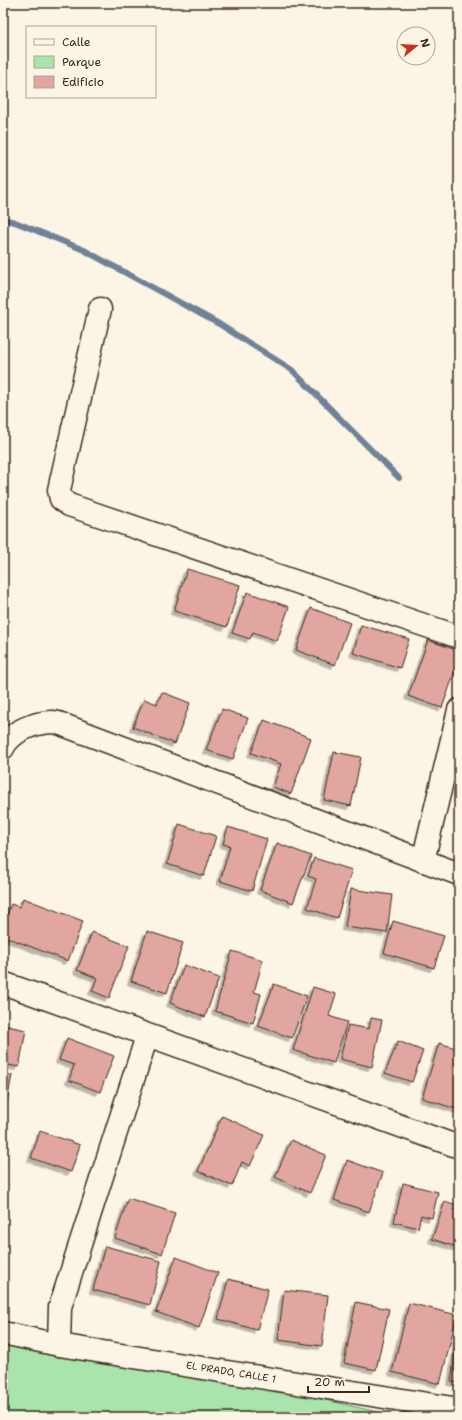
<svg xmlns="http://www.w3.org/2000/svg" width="462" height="1420" font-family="'Shantell Sans',sans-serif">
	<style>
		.green { fill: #a8e4ab; stroke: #728764 }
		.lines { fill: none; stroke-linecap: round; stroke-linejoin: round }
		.stream { stroke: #6f8298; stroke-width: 6 }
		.building { fill: #e0a69f; stroke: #3b2a1e; filter: url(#shadow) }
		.minor-casing { stroke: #3b2a1e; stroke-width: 25 }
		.minor { stroke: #fcf5e5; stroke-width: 22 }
		.labels { text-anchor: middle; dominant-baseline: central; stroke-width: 3; stroke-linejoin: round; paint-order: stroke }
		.street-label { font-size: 10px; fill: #3b2a1e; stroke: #fcf5e5 }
	</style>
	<defs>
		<filter id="shadow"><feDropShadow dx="-3.5" dy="3.5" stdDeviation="0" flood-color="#0004"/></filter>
	</defs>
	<rect width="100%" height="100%" fill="#fcf5e5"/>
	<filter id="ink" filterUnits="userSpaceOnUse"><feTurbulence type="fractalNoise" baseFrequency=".025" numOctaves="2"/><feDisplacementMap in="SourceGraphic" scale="8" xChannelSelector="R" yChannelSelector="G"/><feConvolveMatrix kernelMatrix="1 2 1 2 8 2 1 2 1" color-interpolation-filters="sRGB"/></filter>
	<g filter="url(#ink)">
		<path class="green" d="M3,1344L299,1394L400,1417H3Z"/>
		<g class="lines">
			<path class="stream" d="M3,219L15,222L84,250L219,324L292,370L399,478"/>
		</g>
		<g class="building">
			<path d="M187,569L240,585L227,627L174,611Z"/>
			<path d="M247,592L289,607L277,641L253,632L250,639L232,633Z"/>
			<path d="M311,608L350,623L335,665L296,650Z"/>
			<path d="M361,625L409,639L400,668L353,653Z"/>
			<path d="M428,640L459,651V660L442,708L408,696Z"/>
			<path d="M162,692L190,703L175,744L133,727L144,699L157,704Z"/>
			<path d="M222,709L248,718L233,759L206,750Z"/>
			<path d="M264,720L311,738L291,794L273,787L281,764L251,753Z"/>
			<path d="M334,752L361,757L351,806L324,800Z"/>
			<path d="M179,824L216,836L204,876L167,864Z"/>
			<path d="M228,827L267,839L252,891L220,881L230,846L223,844Z"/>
			<path d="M277,843L311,856L293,903L260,890Z"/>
			<path d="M314,858L352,870L337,918L307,908L316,879L308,876Z"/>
			<path d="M351,889L392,895L387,933L345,927Z"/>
			<path d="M23,898L83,921L68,961L3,936V925L11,904L20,907Z"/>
			<path d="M393,921L444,936L434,968L384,953Z"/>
			<path d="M147,931L183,943L167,993L131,981Z"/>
			<path d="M92,932L129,946L109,998L92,991L97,978L77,970Z"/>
			<path d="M232,951L263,960L254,992L261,994L253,1023L215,1011Z"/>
			<path d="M184,965L219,978L205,1017L170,1003Z"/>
			<path d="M274,984L307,996L292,1038L258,1026Z"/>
			<path d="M313,987L336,994L329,1016L347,1022L334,1063L293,1050Z"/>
			<path d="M371,1018L382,1020L372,1067L340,1059L348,1025L369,1029Z"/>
			<path d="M3,1025L26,1030L19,1067L3,1064Z"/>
			<path d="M67,1038L114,1056L100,1092L69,1080L74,1065L59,1060Z"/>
			<path d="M398,1041L423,1051L412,1082L385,1073Z"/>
			<path d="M439,1043L459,1049V1110L422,1098Z"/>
			<path d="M3,1074L12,1075L6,1107H3Z"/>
			<path d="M3,1116H6L4,1158H3Z"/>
			<path d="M222,1116L264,1135L250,1166L242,1162L232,1186L198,1171Z"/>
			<path d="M40,1131L80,1145L71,1172L31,1158Z"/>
			<path d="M291,1140L326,1155L310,1193L275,1177Z"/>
			<path d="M3,1159H6L5,1203H3Z"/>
			<path d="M347,1160L383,1173L369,1212L334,1200Z"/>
			<path d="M403,1183L438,1192L432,1218L421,1215L418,1228L394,1222Z"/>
			<path d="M128,1198L175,1213L162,1254L115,1238Z"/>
			<path d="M445,1201L459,1206V1248L432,1239Z"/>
			<path d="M105,1246L161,1261L150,1305L93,1290Z"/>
			<path d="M176,1257L218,1273L199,1328L156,1312Z"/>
			<path d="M228,1279L268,1289L257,1330L218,1319Z"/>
			<path d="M284,1290L328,1295L322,1346L278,1340Z"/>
			<path d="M356,1302L389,1309L376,1370L344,1363Z"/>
			<path d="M409,1303L457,1315L440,1384L392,1372Z"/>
			<path d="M458,1329H459V1383L451,1382Z"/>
		</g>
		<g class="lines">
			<defs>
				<g id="minor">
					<path d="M100,309L59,490L61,499L69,505L459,637"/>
					<path d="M3,748C11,731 34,723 51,722C56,722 62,724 66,726L459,874"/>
					<path d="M423,861L459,710"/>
					<path d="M3,983L459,1147"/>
					<path d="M3,1333L59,1345L459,1409"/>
					<path d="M59,1345L60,1307L147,1036"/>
				</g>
			</defs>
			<use href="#minor" class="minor-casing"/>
			<use href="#minor" class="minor"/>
		</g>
	</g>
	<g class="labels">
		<g class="street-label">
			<text transform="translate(231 1372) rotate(9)">EL PRADO, CALLE 1</text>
		</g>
	</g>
	<rect width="462" height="1420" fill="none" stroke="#fcf5e5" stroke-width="16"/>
	<rect x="8" y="8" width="446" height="1404" fill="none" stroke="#3b2a1e" stroke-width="1.5" filter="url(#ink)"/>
	<rect x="26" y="26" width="130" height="72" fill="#fcf5e5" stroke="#afa495"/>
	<rect x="34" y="39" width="20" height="6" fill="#fcf5e5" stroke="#afa495"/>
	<text x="62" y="46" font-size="12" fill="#3b2a1e">Calle</text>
	<rect x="34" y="56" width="20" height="12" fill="#a8e4ab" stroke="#afa495"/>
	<text x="62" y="66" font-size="12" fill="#3b2a1e">Parque</text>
	<rect x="34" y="76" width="20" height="12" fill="#e0a69f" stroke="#afa495"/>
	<text x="62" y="86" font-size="12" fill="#3b2a1e">Edificio</text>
	<g transform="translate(416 46) rotate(72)"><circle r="19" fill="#fcf5e5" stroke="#afa495"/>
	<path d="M0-3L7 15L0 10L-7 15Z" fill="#c8321e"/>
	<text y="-6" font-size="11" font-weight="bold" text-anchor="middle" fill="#3b2a1e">N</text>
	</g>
	<path d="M308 1386v6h61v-6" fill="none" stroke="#3b2a1e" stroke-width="2"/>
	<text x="314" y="1386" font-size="12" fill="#3b2a1e" stroke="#fcf5e5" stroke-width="3" paint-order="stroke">20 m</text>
</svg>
